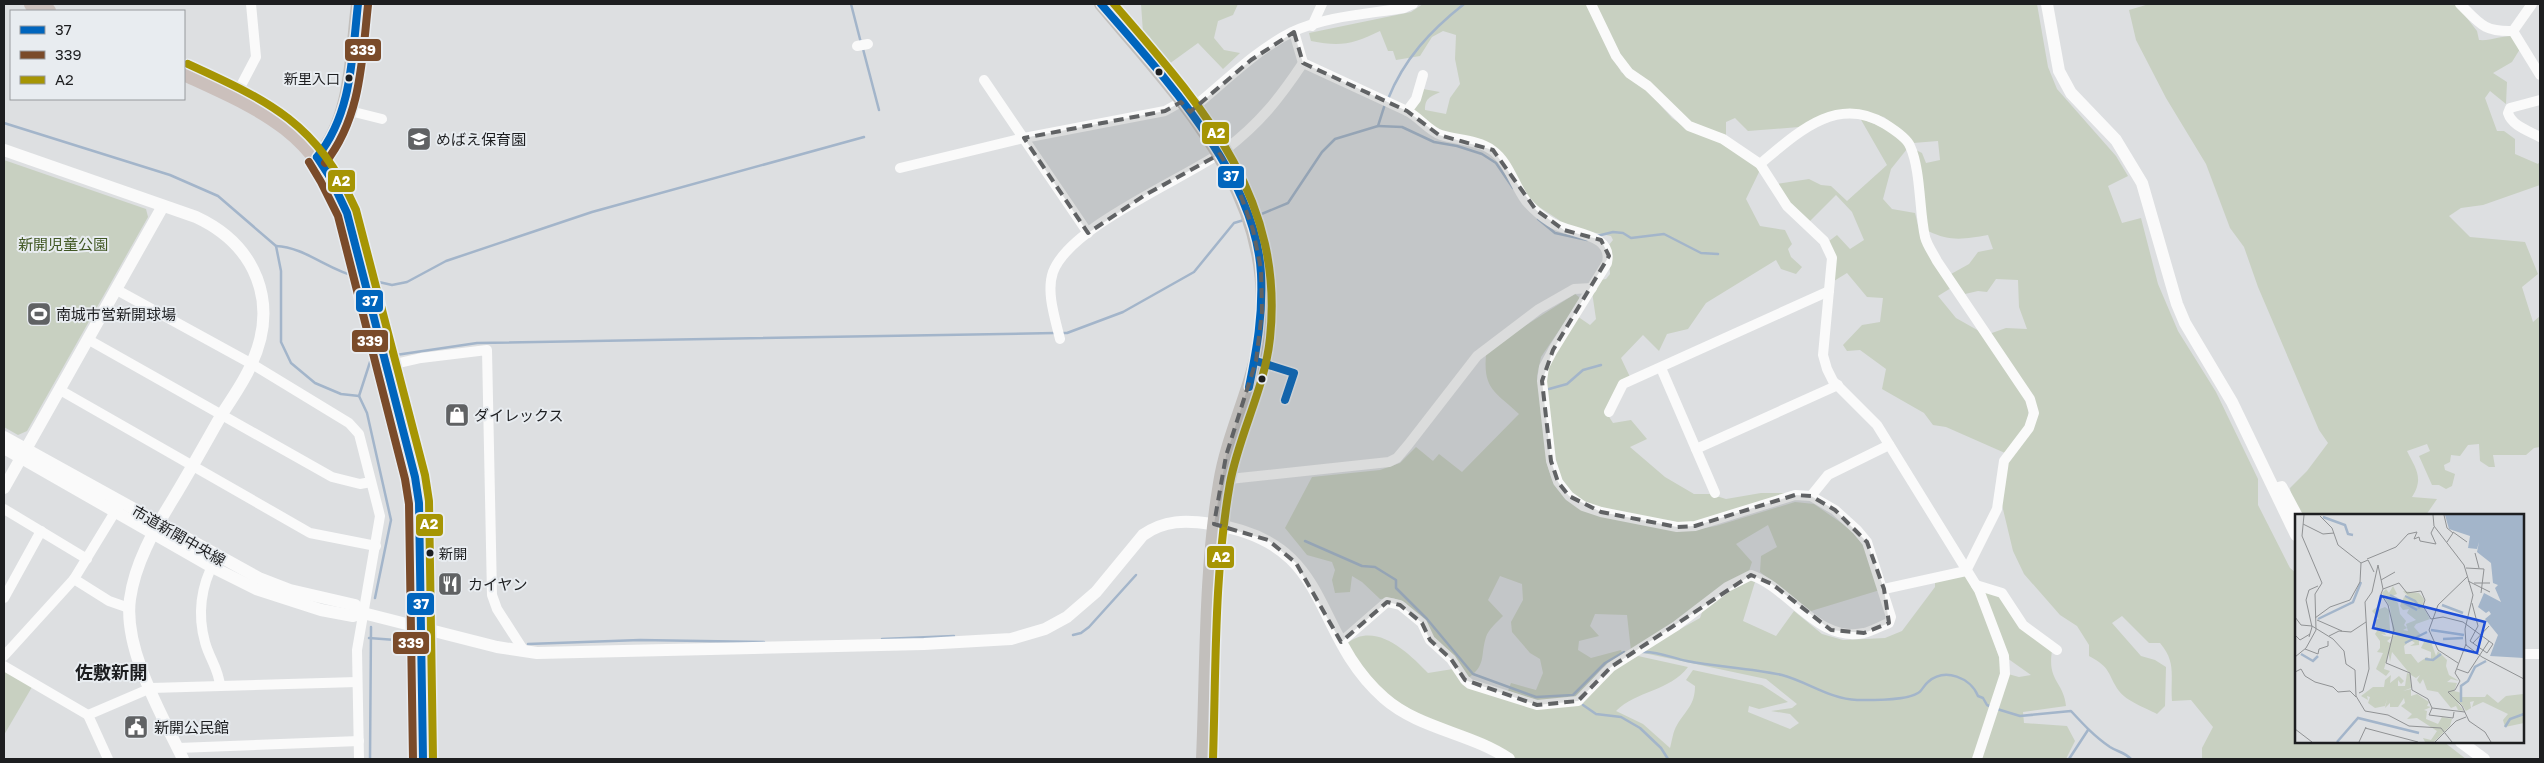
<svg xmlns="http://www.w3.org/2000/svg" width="2544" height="763" font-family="'Golos Text','Noto Sans JP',sans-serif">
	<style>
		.green { fill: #c8d0c1 }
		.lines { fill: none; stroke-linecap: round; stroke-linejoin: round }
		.stream { stroke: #a3b5ca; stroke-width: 2.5 }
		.minor { stroke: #fafafa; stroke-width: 10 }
		.tertiary { stroke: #fafafa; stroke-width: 12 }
		.secondary { stroke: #c2bfbc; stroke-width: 14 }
		.trunk { stroke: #cbc0bc; stroke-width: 16 }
		.bus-1-casing { stroke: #e8ecf0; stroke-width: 11 }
		.bus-2-casing { stroke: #e8ecf0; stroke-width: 11 }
		.bus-3-casing { stroke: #e8ecf0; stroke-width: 11 }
		.bus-1 { stroke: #0065bd; stroke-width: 8 }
		.bus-2 { stroke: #7a4b2a; stroke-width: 8 }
		.bus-3 { stroke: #a69504; stroke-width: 8 }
		.marked { fill: #606264; fill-opacity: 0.2; stroke: #606264; stroke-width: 4; stroke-dasharray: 10 6; stroke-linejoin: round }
		.bus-dot { fill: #1d1e20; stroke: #e8ecf0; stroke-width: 2 }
		.labels { text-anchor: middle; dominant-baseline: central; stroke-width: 4; stroke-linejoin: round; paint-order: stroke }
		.bus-label { font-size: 14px; fill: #1d1e20; stroke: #e8ecf0; text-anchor: end }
		.poi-label { font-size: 15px; fill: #1d1e20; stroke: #e8ecf0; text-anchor: start }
		.park-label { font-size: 15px; fill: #425825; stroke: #e8ecf0 }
		.street-label { font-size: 15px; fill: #1d1e20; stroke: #e8ecf0 }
		.quarter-label { font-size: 18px; font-weight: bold; fill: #1d1e20; stroke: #e8ecf0 }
		.inset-river { fill: none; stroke: #a3b5ca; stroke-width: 2.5 }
		.inset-road { fill: none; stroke: #909294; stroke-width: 1 }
		.view { fill: #1d4ed8; fill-opacity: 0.15; stroke: #1d4ed8; stroke-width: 2.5 }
		.inset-edge { fill: none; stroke: #1d1e20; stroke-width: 2.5 }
		.line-badge { stroke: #e8ecf0; stroke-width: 2 }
		.badge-label { font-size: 14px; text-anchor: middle; font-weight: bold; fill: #fff }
	</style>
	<rect width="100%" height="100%" fill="#dddfe1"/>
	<g class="green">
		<path d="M1141,4H1238L1233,15L1218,21L1214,38L1224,50L1240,53L1223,69L1198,43L1169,64L1153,51L1150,37L1143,32Z"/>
		<path d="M1423,4H1588L1621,72L1644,87L1672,118L1690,131L1719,142L1751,162L1760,170L1746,199L1760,226L1785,230L1792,244L1788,249L1791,257L1802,267L1796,274L1781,269L1776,260L1706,303L1688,329L1667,334L1659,351L1643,335L1621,358L1630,377L1606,412L1613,423L1631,420L1647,439L1630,447L1665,477L1694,494H1710L1726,499L1761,493H1791L1697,523L1679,524L1606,510L1571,496L1560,481L1553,460L1547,407L1546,370L1577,316L1590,325L1596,319L1592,292L1600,280L1606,279L1610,274L1608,246L1613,240L1611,236L1562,226L1559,220L1530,201L1496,150L1440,132L1410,110L1423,89L1440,92C1430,97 1425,98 1425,110L1446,114L1450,98L1460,84L1455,59L1456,35L1443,31L1432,37L1420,56L1396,60L1393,51H1388L1380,31C1353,44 1341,47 1311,41L1309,33L1411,12Z"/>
		<path d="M1595,4H2037L2048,67L2057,89L2116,156L2128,176L2108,186L2122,223L2141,218L2158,284L2178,331L2216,392L2258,479V505L2290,568L2296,573V742H2444L2466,759H2205L2202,758V748L2213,727L2191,700L2172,701C2170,676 2177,663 2160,643H2149L2122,616L2112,623L2141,656L2155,660L2166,667L2165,706L2157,714C2146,708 2126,701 2119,691C2107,674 2112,668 2089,656V645L2077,626L2060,615L2024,574L2013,551L2002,505L2007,463L2038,415L1989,334L2006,328L2027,329L2019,307L2018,280L1996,279L1987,292L1978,291L1965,294L1951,274L1969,264L1978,252L1993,249L1988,235C1964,239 1951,242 1928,231L1914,149L1922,153L1926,163L1940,160L1938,141L1913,143L1902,131L1884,117L1867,113L1799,127L1748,131L1735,118L1726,122V135L1692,124L1631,69L1619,53Z"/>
		<path d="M2149,4H2456L2477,31L2479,40C2491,41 2500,36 2512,36L2520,49L2512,62L2493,73L2507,82L2506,104L2490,91L2485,98L2497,131H2504L2515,139V154L2538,164L2540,161V185L2483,205L2461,208L2449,216L2470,237L2525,242L2538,274L2522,287L2533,322L2540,316V447L2534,448L2526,455H2493L2495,467H2489L2480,461L2479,444L2468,445L2460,456L2451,455L2450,462L2444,465L2445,470L2455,474L2452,486L2446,489L2439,485H2432L2419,456L2430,451L2427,444L2407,451C2416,469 2424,478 2412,497L2437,499L2426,515L2303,516L2291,495L2290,488L2307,471L2328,443L2319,430L2258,287L2244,247L2230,228L2206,164L2166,98L2136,40L2129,10Z"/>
		<path d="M1860,118C1877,125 1898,132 1907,149L1891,169L1883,199L1892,209L1915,213L1922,241L1951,288L1938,296L1956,318L1979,331L2027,400C2033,425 2019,435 2005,453L1946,427L1933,425L1924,413L1882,389L1886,369L1860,350L1847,351L1843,345L1862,325L1880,322L1883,298L1867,297L1847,273L1834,281L1829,241L1837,235L1850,249L1864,240L1852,212L1836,195L1809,222L1790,205L1777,184L1809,179L1821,185L1831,186L1847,201L1887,165Z"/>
		<path d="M4,160L146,209L148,217L27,431L18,435L4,427Z"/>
		<path d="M1575,294L1579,297V301L1541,357L1537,376L1547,464L1552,480L1566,498L1667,529L1687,531L1716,526L1795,502L1814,504L1850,529L1863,545L1880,590L1811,611L1760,572L1761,556L1777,547L1768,525L1736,544L1752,562L1749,571L1631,651L1627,615L1595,614L1590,626L1599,636L1579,641L1578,650L1591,658L1621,650L1623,655L1602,668L1582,693L1573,698L1540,701L1508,691L1511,683L1536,690L1543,673L1540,659L1530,653L1512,632L1511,622L1523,600L1522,584L1500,576L1488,600L1503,616C1498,621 1488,630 1486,637C1480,656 1487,665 1467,679L1406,603L1393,598L1380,599L1362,582L1352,576L1350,592L1335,593L1332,580L1335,570L1332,562L1307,555L1285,528L1312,477L1380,470L1400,463L1416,447L1433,461L1439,454L1462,472L1519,414C1496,392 1483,390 1486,355L1514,333Z"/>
		<path d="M1965,575L1977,592L1999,657L2002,673L1974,759H1516L1508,753C1472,736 1418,719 1387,694C1370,681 1359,661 1346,644C1375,620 1408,652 1428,673L1453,669L1465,686L1568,706L1617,667L1638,656L1688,667C1670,691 1636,691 1616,711L1643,724L1670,748C1672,741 1673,731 1677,725C1686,710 1695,705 1695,686L1686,680L1693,670L1762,685L1788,702L1759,709L1749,706L1748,712L1790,729L1799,723L1790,714L1771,711L1792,708L1797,704L1766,679L1639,652L1700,618L1704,607L1722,593L1748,580L1755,582L1743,621L1776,636L1794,611L1822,634L1843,640L1885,638L1902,631L1935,587V582Z"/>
		<path d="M1982,591L2000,596L2052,651C2047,681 2064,682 2066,706L2023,712L2024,723L2067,726L2075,741L2066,759H1981L2008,674L2019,677L2031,675L2007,658Z"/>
		<path d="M4,671L32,687L4,735Z"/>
	</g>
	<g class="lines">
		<g class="stream">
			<path d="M851,4L861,43"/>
			<path d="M863,49L879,110"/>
			<path d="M1388,99C1404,59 1430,31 1464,4"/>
			<path d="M4,123L170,175L218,196L276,246L281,271V342L291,363L315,383L341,394L359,396L367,413L391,520L375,598"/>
			<path d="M1378,126L1402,127L1434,142L1457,146L1482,154L1496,163L1513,188"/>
			<path d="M1252,218L1288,203L1322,152L1335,139L1378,126L1385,104"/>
			<path d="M1538,219L1555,233L1587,240"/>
			<path d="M1597,236L1613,232L1623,233L1631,238L1664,234L1701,253L1718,254"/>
			<path d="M276,246C305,247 329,271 358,277"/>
			<path d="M370,280L392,285L407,282L446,261L592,212L864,137"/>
			<path d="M1060,333H1067L1123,312L1194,272L1234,223L1244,220"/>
			<path d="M389,356L477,343L1055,333"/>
			<path d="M1549,389L1567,384L1583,370L1601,365"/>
			<path d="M359,396L370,362L379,359"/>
			<path d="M1305,541L1362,566L1375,567L1396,580V588L1427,619L1473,674L1536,697L1573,695L1605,663L1624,652"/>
			<path d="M1073,635L1081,633L1089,627L1136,575"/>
			<path d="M369,638L409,641"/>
			<path d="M882,639L954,636"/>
			<path d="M528,644L640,640L764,642"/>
			<path d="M1642,652C1658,651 1672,658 1687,661C1718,667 1751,668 1782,675C1808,682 1830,699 1857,700C1872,700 1906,701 1918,693C1922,691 1924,685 1928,682C1945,667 1971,678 1978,696L1983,698L1987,705L1992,707"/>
			<path d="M1583,705L1596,714L1621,717L1640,728L1661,748L1668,759"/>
			<path d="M1997,709L2020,716L2071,711C2083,724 2095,737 2110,747C2118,752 2124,752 2131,759"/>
			<path d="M370,759L371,627"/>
			<path d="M2069,759L2088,730"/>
		</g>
		<g class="minor">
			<path d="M1591,4L1616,56L1629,73L1648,86L1689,126L1723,139L1760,164L1787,206L1824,241L1832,258L1823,355L1827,369L1833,381L1877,425L1979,590L2004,656L2005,674L1977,759"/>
			<path d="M2460,4C2480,24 2484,32 2513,31"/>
			<path d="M1312,26L1322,4"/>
			<path d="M2513,31L2540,75"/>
			<path d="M2513,31L2532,4"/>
			<path d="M1294,32L1303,63L1407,111C1419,117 1429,131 1441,135C1457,140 1478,140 1492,150C1509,162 1514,185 1526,201C1532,208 1541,216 1549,221C1567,235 1614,231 1607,263L1553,350L1544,367L1542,381L1551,461L1558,482L1569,496L1583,506L1601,512L1677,527L1695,526L1795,495L1811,496L1835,510L1857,530L1867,542L1891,617L1889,623C1881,626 1872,631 1864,633C1817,643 1791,589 1751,575L1727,587L1676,626L1611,667L1578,701L1537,705L1470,684L1465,680L1451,659L1430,640L1422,623L1400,605L1387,602L1341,642"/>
			<path d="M857,46L868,44"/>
			<path d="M984,80L1088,233"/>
			<path d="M235,97L256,57L251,4"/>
			<path d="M2540,100L2510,108L2508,113C2512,126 2529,131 2540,137"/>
			<path d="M342,109L382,119"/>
			<path d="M1189,111C1222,85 1254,51 1292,32C1326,16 1368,14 1404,8L1413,4"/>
			<path d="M1407,111L1416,99L1423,75"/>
			<path d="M1760,164C1796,134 1836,94 1885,124C1893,129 1907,138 1910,146C1921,170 1919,210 1925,237C1927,245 1933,253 1937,261L2030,399L2034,413L2029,428L2004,461L1997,509L1966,571"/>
			<path d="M900,168L1024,138L1165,111L1181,102"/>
			<path d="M117,290L252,364L349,423L359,434L380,516L357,650L359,759"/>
			<path d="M1060,339C1055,318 1046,292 1053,272C1070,226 1184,179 1225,150C1260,123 1279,99 1303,63"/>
			<path d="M89,340L332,477L360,484L371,482"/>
			<path d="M386,366L421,358L487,350L492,595L497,609L524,651"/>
			<path d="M1661,368L1715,493"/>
			<path d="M60,390L310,533L376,546"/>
			<path d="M1609,412L1623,384L1829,291"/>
			<path d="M1696,449L1838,385"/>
			<path d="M1220,480L1389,462L1397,458L1408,445L1477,356L1539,309L1574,289L1592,288"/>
			<path d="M2274,488L2282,486L2298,516"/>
			<path d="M1811,496L1828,475L1889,445"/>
			<path d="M4,509L87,559"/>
			<path d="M215,560C201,586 197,613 205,642C209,658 219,669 220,686"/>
			<path d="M74,579L109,601L129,608"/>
			<path d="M1976,585L2002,593L2023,625L2057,650"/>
			<path d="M1884,589L1966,571"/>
			<path d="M4,598L41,531"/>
			<path d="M2523,654H2540"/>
			<path d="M4,656L74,579L118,507"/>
			<path d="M4,666L88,715L108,759"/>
			<path d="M88,715L151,688L357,682"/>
			<path d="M178,748L359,741"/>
		</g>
		<g class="tertiary">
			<path d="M2047,4L2059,71L2071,93L2116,140L2142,183L2177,304L2185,323L2232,402L2296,535"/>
			<path d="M4,150L196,217C256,245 280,303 251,365C244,382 232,398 222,414C206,442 190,471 173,499C154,530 135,563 130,599C123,649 162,715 183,759"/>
			<path d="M4,437L259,578L290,590L355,605L363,613L497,647L537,653L924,644L1011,639L1045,629L1067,617L1096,592L1143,535C1164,520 1186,520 1211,524C1335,542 1309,632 1384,698C1419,729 1471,733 1509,759"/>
			<path d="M4,448L212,567L256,589L321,610L353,616L363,613"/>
			<path d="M4,488L163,206"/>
			<path d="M2461,742L2484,759"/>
		</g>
		<g class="secondary">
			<path d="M1101,4C1183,101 1281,199 1260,338C1253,388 1228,433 1220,483C1205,573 1207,667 1203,759"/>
			<path d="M317,157C352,123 352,50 358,4"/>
		</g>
		<g class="trunk">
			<path d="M32,4L48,11"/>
			<path d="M184,73C260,108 314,129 347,213L415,477L419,503L423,759"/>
		</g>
		<defs>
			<g id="bus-1">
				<path d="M1101,4C1163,76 1256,174 1261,274C1263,314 1257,348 1249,387"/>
				<path d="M317,157L330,177L347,213L415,477L419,503L423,759"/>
				<path d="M317,157C352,114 352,57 358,4"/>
				<path d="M1256,361L1294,373L1285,400"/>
			</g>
			<g id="bus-2">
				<path d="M309,162L321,182L338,216L405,479L409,504L413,759"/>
				<path d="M325,163C361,118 362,60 368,5"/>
			</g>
			<g id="bus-3">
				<path d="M1114,4C1200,104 1285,196 1270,338C1265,388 1239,434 1230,483C1214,574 1216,668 1213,759"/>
				<path d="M188,64C271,102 317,123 356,210L425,475L429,501L433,759"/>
			</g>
		</defs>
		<use href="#bus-1" class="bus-1-casing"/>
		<use href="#bus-2" class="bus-2-casing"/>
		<use href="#bus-3" class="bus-3-casing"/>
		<use href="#bus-1" class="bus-1"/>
		<use href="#bus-2" class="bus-2"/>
		<use href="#bus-3" class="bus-3"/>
	</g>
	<path class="marked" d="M1294,32L1303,63L1407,111L1439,135L1493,150L1536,210L1564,230L1601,240L1609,256L1553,350L1542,381L1551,461L1558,482L1569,496L1601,512L1677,527L1695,526L1795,495L1811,496L1835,510L1867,542L1884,589L1889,623L1864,633L1831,630L1772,584L1751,575L1611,667L1578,701L1537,705L1465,680L1451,659L1430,640L1422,623L1400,605L1387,602L1341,642L1296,563L1268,540L1214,524L1226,456L1256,361L1262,312L1261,269L1253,230L1236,182L1220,154L1145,195L1088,233L1024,138L1165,111L1181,102L1190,112L1251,60Z"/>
	<defs>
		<symbol id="school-square" viewBox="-11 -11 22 22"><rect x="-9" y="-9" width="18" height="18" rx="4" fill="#606264" stroke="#e8ecf0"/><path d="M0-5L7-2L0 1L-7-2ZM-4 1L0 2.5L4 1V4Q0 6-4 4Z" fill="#fff"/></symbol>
		<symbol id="stadium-square" viewBox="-11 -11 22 22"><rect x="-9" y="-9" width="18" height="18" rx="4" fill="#606264" stroke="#e8ecf0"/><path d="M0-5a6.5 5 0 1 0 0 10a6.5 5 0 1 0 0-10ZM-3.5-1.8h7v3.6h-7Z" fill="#fff"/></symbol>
		<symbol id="shop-square" viewBox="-11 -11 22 22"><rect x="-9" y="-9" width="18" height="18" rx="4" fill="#606264" stroke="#e8ecf0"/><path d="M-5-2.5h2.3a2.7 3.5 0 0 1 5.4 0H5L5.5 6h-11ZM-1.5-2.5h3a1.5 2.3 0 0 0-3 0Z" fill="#fff"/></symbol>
		<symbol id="restaurant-square" viewBox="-11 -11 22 22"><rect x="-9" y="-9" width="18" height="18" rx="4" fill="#606264" stroke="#e8ecf0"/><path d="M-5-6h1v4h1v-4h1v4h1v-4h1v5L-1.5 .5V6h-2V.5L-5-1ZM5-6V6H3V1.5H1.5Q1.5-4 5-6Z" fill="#fff"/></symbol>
		<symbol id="civic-square" viewBox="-11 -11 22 22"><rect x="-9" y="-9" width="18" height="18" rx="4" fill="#606264" stroke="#e8ecf0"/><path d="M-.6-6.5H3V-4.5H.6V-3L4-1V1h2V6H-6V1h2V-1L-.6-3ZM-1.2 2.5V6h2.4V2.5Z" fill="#fff"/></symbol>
	</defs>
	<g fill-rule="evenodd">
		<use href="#school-square" x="405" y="125" width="28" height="28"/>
		<use href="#stadium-square" x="25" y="300" width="28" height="28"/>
		<use href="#shop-square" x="443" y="401" width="28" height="28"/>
		<use href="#restaurant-square" x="436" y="570" width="28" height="28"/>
		<use href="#civic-square" x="122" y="713" width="28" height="28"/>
	</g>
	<g class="bus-dot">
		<circle cx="1159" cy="72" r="4.5"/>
		<circle cx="349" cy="78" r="4.5"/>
		<circle cx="1262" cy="379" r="4.5"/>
		<circle cx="430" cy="553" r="4.5"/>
	</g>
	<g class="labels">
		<g class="bus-label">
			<text x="340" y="78">新里入口</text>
			<text x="439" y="553" text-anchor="start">新開</text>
		</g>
		<g class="poi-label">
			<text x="436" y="139">めばえ保育園</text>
			<text x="56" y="314">南城市営新開球場</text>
			<text x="474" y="415">ダイレックス</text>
			<text x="468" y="584">カイヤン</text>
			<text x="154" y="727">新開公民館</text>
		</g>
		<g class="park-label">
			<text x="63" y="244">新開児童公園</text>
		</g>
		<g class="street-label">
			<text transform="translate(179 535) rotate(30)">市道新開中央線</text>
		</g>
		<g class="quarter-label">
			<text x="111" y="672">佐敷新開</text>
		</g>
	</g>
	<g transform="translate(2295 514)">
		<rect width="229" height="229" fill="#dddfe1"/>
		<path d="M98,72L102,80L95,83L103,89L105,100L111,107L109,111L112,114L108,116L113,117L111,110L121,106L112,99L114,95L108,96L105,92L109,83L117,86L108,77L124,79L129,85L128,93L135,105L121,110L119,113L126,121L123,123L129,125H124V131L115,132L120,129L116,126L109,132L110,140H116L123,149L132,143L136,146V138L126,134L130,126L135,125L141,142L143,137L152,146L151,152L154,161L164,167L156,165L152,168L162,169L159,177L167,179V183H190L192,180L203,189L211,182L228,180L229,209L210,213L208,206L213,200L188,188L177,193L179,187L175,188L176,194L171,197L167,191L162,188L169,197L163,196L161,192L156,194L143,178L132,176L128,165L125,170L122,166L125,161L121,164L116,161L97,138L95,148L93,135L98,122H102L98,121L95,93L87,79L91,75L94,79ZM82,93V96L90,93L94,96L95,117H89L91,121L86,120L89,122L97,123L92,127L96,130L89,155L95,157L91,162L81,155L88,139L82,138L85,134V127L80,120L82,117L80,106L84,105L77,97ZM112,159L115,160L116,174L108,177L116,175V182L122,180L134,188L132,192L136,193L129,196L132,197L131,205L143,210L147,203L157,205L155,212L139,228H130L128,224L136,226L142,217L122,204L112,205L117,200L106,192L110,189L109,184L103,193H95V189L90,194L92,185L90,192L80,194L73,189L75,183L72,182L73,186L66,182L78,173H89L90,166L96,161L95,169L104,162L109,167L106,170L103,166V172H110Z" fill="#c8d0c1"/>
		<path d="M150,1H229V144L195,142L203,121L190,105L196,100L194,97L191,99L183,93L189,79L206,88L200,74L203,71L198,69L196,49L182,38L184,28L182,35L173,34L175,22L154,15Z" fill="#a3b5ca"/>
		<path class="inset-river" d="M28,3L50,11L53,20L58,21M95,81L122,96M110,82L120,87L125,94M147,91L168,99M23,105L58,88L66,68M136,116L169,121M148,125L168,124M110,129L132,118M6,140L18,147L23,142M130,145L138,146L146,140M166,188V172L173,167L180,153L191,147M210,213L215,205L229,200M42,228L63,204L124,219"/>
		<path class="inset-road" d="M138,1L139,12L169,51L178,81L170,115L171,131L187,143L229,165M149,1L152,14L158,19L152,28M25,2L37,14L43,31L66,49L73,46L79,58M8,10L28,20L39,19M158,18L172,28M119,25L124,23L125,27L141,30L136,19L139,13M180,39L184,54M72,45L101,33L113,20L122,18L119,25M171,54L189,55L186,79M86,66L100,58M173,67L195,78M179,69H195M88,75L86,80L93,91L99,116L91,149L115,159L117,176L133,185L137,194L170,198M177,89L183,112L175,127L192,139L198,130M0,103L6,111L17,112L38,125L49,137L51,150L60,156L61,182L70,197L93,201L114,212L146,214L157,228M20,104L35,93L55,86L65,68L66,49M22,106L47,117M0,121L5,126L15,120M34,122L44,117L56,118L71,108M14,123L17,113L11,86L14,76L23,72M178,129L194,112M171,130L160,159L165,167L160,176L153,178L167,192L174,207L190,218L196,228M10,135L23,140L24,135L33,132V127M0,143L11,134L21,116L20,80L27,69L7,22L9,1M163,149L143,136L134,116L143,91L172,63M162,155L173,159L194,127M0,158L6,155L10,162L20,168L38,173L43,178L55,177L61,183M64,179L68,177L74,155L70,88L77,78L83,51L88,75L104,69L112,79L126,77L130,86L128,92L136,105L148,103L168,108L198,130M137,194L134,201L158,204L159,198M70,214L123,228M0,215L17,228M64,228L71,213M140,228L161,207L171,203"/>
		<path class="view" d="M86,82L190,108L182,139L78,114Z"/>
		<rect width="229" height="229" class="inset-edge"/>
	</g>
	<g class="line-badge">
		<rect x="344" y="38" width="38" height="24" rx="5" fill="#7a4b2a"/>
		<rect x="1201" y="121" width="29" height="24" rx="5" fill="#a69504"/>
		<rect x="1217" y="165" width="28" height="24" rx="5" fill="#0065bd"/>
		<rect x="327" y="169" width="29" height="24" rx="5" fill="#a69504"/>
		<rect x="355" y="289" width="29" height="24" rx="5" fill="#0065bd"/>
		<rect x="351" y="329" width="38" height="24" rx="5" fill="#7a4b2a"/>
		<rect x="415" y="513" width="29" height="24" rx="5" fill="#a69504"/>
		<rect x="1206" y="545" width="29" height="24" rx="5" fill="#a69504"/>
		<rect x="406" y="592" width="29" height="24" rx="5" fill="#0065bd"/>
		<rect x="392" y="631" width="38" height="24" rx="5" fill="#7a4b2a"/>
	</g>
	<g class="badge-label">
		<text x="363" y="55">339</text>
		<text x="1216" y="138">A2</text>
		<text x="1231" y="181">37</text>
		<text x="341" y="186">A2</text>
		<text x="370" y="306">37</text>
		<text x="370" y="346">339</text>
		<text x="429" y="529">A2</text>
		<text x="1221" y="562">A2</text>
		<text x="421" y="609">37</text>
		<text x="411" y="648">339</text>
	</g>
	<rect width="2544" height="763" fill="none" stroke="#1d1e20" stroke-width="10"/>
	<rect x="10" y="10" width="175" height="90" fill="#e8ecf0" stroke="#979a9d"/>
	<rect x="20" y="26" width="25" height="8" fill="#0065bd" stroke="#979a9d"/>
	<text x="55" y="35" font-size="15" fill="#1d1e20">37</text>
	<rect x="20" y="51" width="25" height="8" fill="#7a4b2a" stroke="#979a9d"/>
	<text x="55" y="60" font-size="15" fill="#1d1e20">339</text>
	<rect x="20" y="76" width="25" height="8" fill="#a69504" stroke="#979a9d"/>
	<text x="55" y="85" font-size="15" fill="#1d1e20">A2</text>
</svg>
